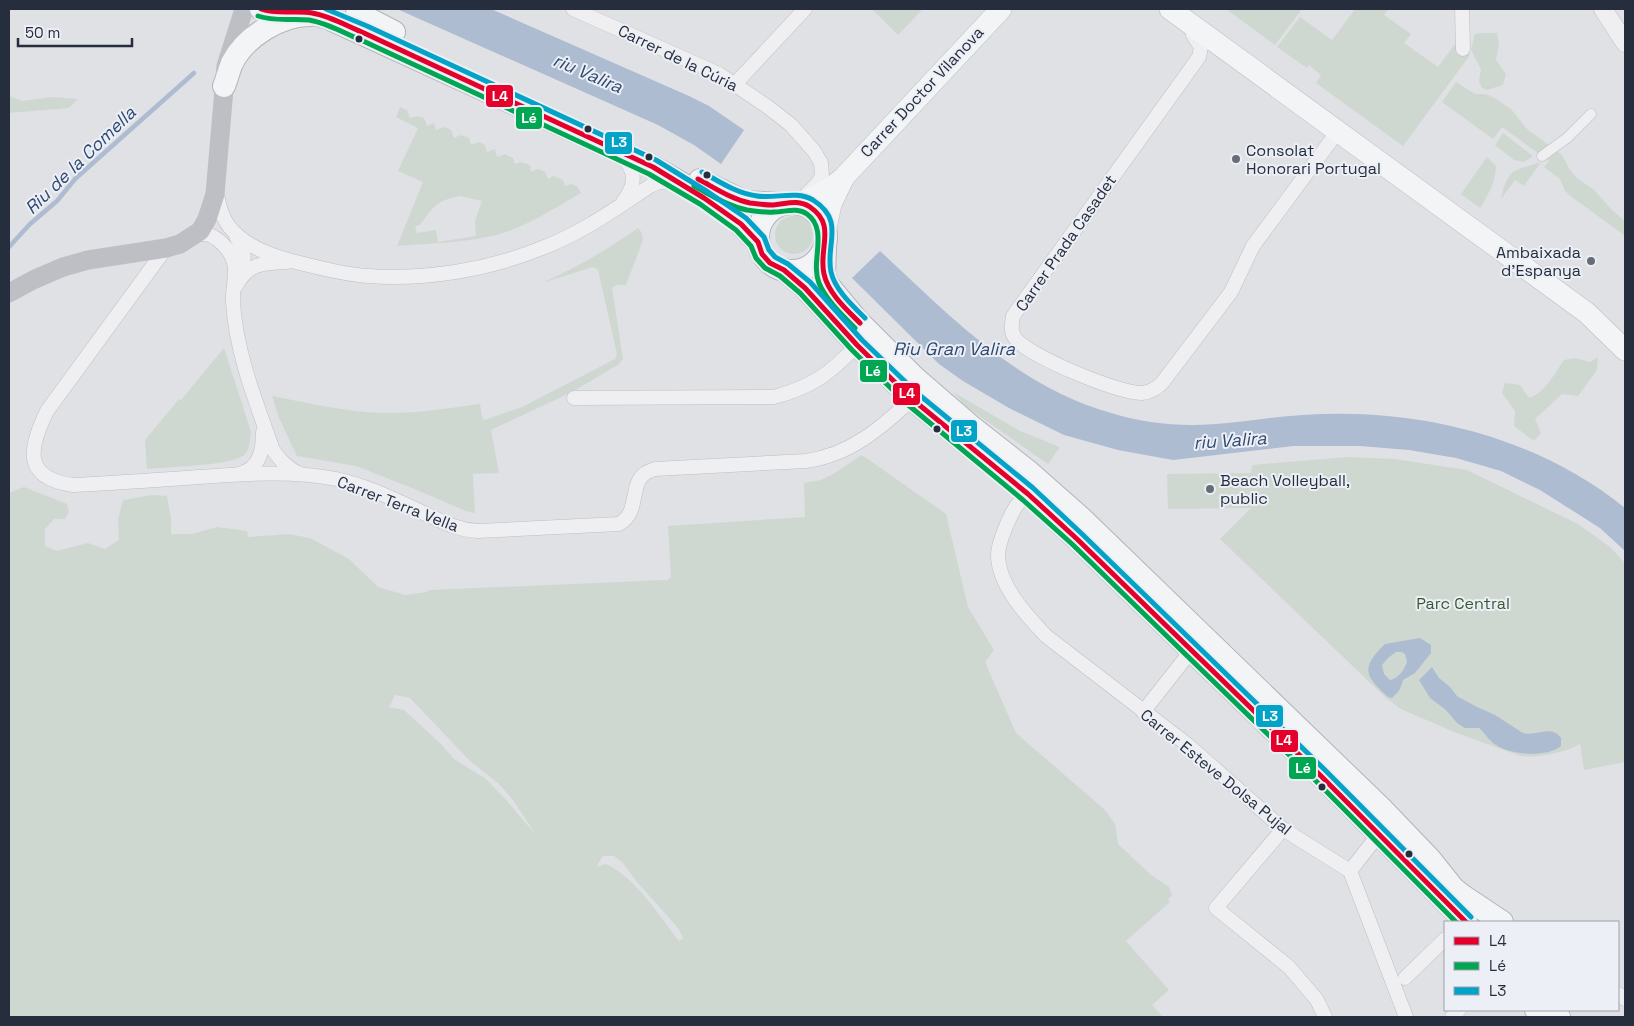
<svg xmlns="http://www.w3.org/2000/svg" width="1634" height="1026" font-family="'Space Grotesk',sans-serif">
	<style>
		.green { fill: #cfd8d0; fill-rule: evenodd }
		.water { fill: #adbcd1; fill-rule: evenodd }
		.lines { fill: none; stroke-linecap: round; stroke-linejoin: round }
		.stream { stroke: #adbcd1; stroke-width: 4.5 }
		.pedestrian-casing { stroke: #bdbfc3; stroke-width: 11 }
		.minor-casing { stroke: #bdbfc3; stroke-width: 15 }
		.tertiary-casing { stroke: #bdbfc3; stroke-width: 19 }
		.primary-casing { stroke: #bbbec3; stroke-width: 22 }
		.trunk-casing { stroke: #b1b4ba; stroke-width: 24 }
		.pedestrian { stroke: #efeff1; stroke-width: 10 }
		.minor { stroke: #efeff1; stroke-width: 14 }
		.tertiary { stroke: #efeff1; stroke-width: 18 }
		.secondary { stroke: #bdbfc4; stroke-width: 19 }
		.primary { stroke: #f3f4f5; stroke-width: 21 }
		.trunk { stroke: #f3f4f5; stroke-width: 22 }
		.bus-1-casing { stroke: #eceff5; stroke-width: 9 }
		.bus-2-casing { stroke: #eceff5; stroke-width: 9 }
		.bus-3-casing { stroke: #eceff5; stroke-width: 9 }
		.bus-1 { stroke: #e4002b; stroke-width: 5 }
		.bus-2 { stroke: #00a651; stroke-width: 5 }
		.bus-3 { stroke: #02a3c7; stroke-width: 5 }
		.bus-dot { fill: #262e3e; stroke: #eceff5; stroke-width: 2 }
		.poi-dot { fill: #676d78; stroke: #eceff5; stroke-width: 2 }
		.labels { text-anchor: middle; dominant-baseline: central; stroke-width: 4; stroke-linejoin: round; paint-order: stroke }
		.street-label { font-size: 16px; fill: #262e3e; stroke: #eceff5 }
		.poi-label { font-size: 16px; fill: #262e3e; stroke: #eceff5; text-anchor: start }
		.park-label { font-size: 16px; fill: #395934; stroke: #eceff5 }
		.water-label { font-size: 18px; font-style: italic; fill: #304a71; stroke: #eceff5 }
		.line-badge { stroke: #eceff5; stroke-width: 2 }
		.badge-label { font-size: 14px; text-anchor: middle; font-weight: bold; fill: #fff }
	</style>
	<rect width="100%" height="100%" fill="#dfe1e5"/>
	<g class="green">
		<path d="M872,9H923L898,35Z"/>
		<path d="M1226,9H1302L1275,45Z"/>
		<path d="M1355,9H1389L1384,15L1411,34L1404,43L1438,67L1455,44L1470,55L1403,146L1316,83L1321,75L1309,65L1307,68L1277,47L1300,17L1332,40Z"/>
		<path d="M1479,33H1497L1499,45L1496,60L1506,74L1503,85L1487,90L1482,88L1479,81L1481,69L1471,50L1475,34Z"/>
		<path d="M1456,82L1475,94H1485L1493,97L1511,109L1527,129L1562,155L1570,170L1578,179L1593,189L1613,211L1625,221V236L1572,197L1565,191L1560,179L1544,167L1549,161L1502,127L1493,139L1442,102Z"/>
		<path d="M9,96L22,101L53,97L78,99L69,108L9,113Z"/>
		<path d="M400,107L407,110L410,118L418,116L424,118L427,126L434,123L436,130L445,127L451,130L454,138L461,135L469,138L471,145L479,142L485,145L487,152L495,149L497,157L505,154L513,158L515,164L521,162L530,165L531,172L538,169L545,172L548,179L553,176L563,180L565,186L571,184L577,186L581,193C558,206 534,222 509,231C474,243 434,243 397,246L423,182L398,171L418,128L396,117ZM461,196L482,201L475,221L476,236L438,242L436,230L417,233L415,226L420,225C434,205 438,200 461,196Z"/>
		<path d="M1503,133L1533,156L1524,162L1514,160L1495,145Z"/>
		<path d="M1487,157L1496,166C1495,184 1489,193 1480,208L1461,194Z"/>
		<path d="M1541,162L1524,186L1515,180L1501,199C1508,168 1513,171 1541,162Z"/>
		<circle cx="794" cy="235" r="19"/>
		<path d="M638,228L642,233L643,240L626,285H617L612,288L623,359L618,365L572,392L491,430L499,473L473,474L475,513L466,511L412,488L356,466L297,456L279,418L272,396C309,403 346,412 383,413C415,414 448,408 480,404L482,417L484,420L522,407L615,359L617,354L598,270L593,267L542,283C576,268 607,250 638,228Z"/>
		<path d="M224,348L251,432C250,439 250,448 245,454C235,466 165,467 147,469L145,440L179,399L181,400Z"/>
		<path d="M1598,357L1597,370L1578,396L1562,394L1535,419L1541,433L1534,441L1514,426L1515,411L1502,393L1505,383L1520,385L1529,398C1546,392 1554,374 1564,360L1575,358L1590,362Z"/>
		<path d="M953,392L1020,431L1060,447L1048,464L965,406Z"/>
		<path d="M862,455L946,514L968,607L994,650L985,662L1016,733L1105,810L1115,824L1118,844L1150,874L1169,887L1172,895L1168,899L1170,902L1126,941L1169,990L1152,1005L1163,1017H9V493L24,487L67,504L69,512L65,519H54L45,529V546L57,551L88,543L105,549L119,540L118,519L123,500L153,495L167,496L171,518V534H192L217,527L247,531L248,537L289,534L310,538L349,559L378,587L405,595L427,592L429,590L666,580L665,582L671,577L668,526L805,517L804,483L821,480L835,473ZM395,695L410,698L470,761L498,783L513,800L535,834L506,800L486,779L454,759L442,745L404,710L389,707ZM603,856H614L623,863L637,882L678,928L683,938L679,941C659,915 636,878 606,864L596,867Z"/>
		<path d="M1348,457L1395,459L1467,470L1578,524L1610,547L1625,563V762L1584,770L1580,744C1564,753 1539,758 1520,756L1454,732L1401,709L1387,699L1220,539L1251,508L1168,509L1167,474L1251,473L1252,465Z"/>
	</g>
	<g class="water">
		<path d="M397,9H491L689,96L709,106L744,130L721,164L694,145L658,125Z"/>
		<path d="M880,251C950,316 1016,386 1111,413C1136,421 1165,425 1192,425C1229,425 1266,417 1303,415C1416,407 1536,436 1625,508V551L1600,528L1540,490L1501,471L1456,458L1409,450L1360,446H1293L1173,460L1118,450L1064,435L1009,408L963,381L939,364L852,278Z"/>
		<path d="M1420,638L1431,645V653L1415,673L1403,680C1400,690 1400,690 1392,698L1388,697C1365,676 1360,668 1385,644ZM1396,652H1402L1405,654L1407,662C1404,670 1399,678 1390,680L1384,674L1382,665L1388,658Z"/>
		<path d="M1432,667L1439,678L1449,686L1457,696L1475,706L1495,715L1523,733C1536,737 1551,724 1561,738V746C1547,758 1511,755 1496,745C1489,741 1485,733 1479,728H1465L1457,723L1446,710L1430,698L1419,680Z"/>
	</g>
	<g class="lines">
		<path class="stream" d="M9,247L30,224L57,201L75,179L194,73"/>
		<defs>
			<path id="pedestrian" d="M1542,156L1567,138L1591,114"/>
			<g id="minor">
				<path d="M573,9L719,74L768,107L791,125L814,151L821,163L822,176L818,183L806,195"/>
				<path d="M1462,9L1463,49"/>
				<path d="M1193,35L1201,47L1199,57L1013,316C1012,324 1010,331 1015,338C1028,356 1120,394 1142,393C1151,392 1156,389 1162,383L1231,292L1253,246L1338,131"/>
				<path d="M735,84L805,9"/>
				<path d="M621,155C637,171 636,185 623,202"/>
				<path d="M216,190C219,205 222,220 233,231C252,251 282,259 308,265C328,270 348,275 368,276C426,280 488,270 542,248C582,233 615,209 650,186L659,182L675,183"/>
				<path d="M236,236C246,254 246,260 238,279"/>
				<path d="M192,237C195,236 200,234 203,234C213,233 225,245 230,253C240,269 232,284 233,302C236,353 256,402 273,450C280,460 287,468 300,474"/>
				<path d="M166,248L47,411C29,448 22,478 73,485C115,483 157,480 199,477C244,474 291,470 336,479C367,485 399,502 428,515C445,523 459,530 478,531L619,524C644,510 624,477 655,469L806,461C850,455 881,428 912,399"/>
				<path d="M236,286C248,263 263,263 287,262"/>
				<path d="M574,398L774,397C812,387 831,373 857,345"/>
				<path d="M239,474C260,469 263,450 263,432"/>
				<path d="M1028,494C1024,498 1018,503 1015,508C1009,518 998,543 998,555C998,585 1027,616 1046,636L1188,745L1283,829L1350,871L1406,1017"/>
				<path d="M1143,712L1191,651"/>
				<path d="M1283,829L1216,908L1289,967L1317,1000L1325,1017"/>
				<path d="M1350,871L1379,834"/>
				<path d="M1405,978L1445,939"/>
				<path d="M1618,994L1625,999"/>
				<path d="M1452,1017L1459,1010"/>
			</g>
			<path id="tertiary" d="M1603,9L1625,43"/>
			<g id="primary">
				<path d="M1170,9L1587,313L1625,350"/>
				<path d="M801,203L832,187L844,177L1001,9"/>
				<path d="M826,228L831,204L843,179"/>
			</g>
			<g id="trunk">
				<path d="M261,9L278,14L296,11"/>
				<path d="M357,9L367,18L394,32"/>
				<path d="M293,12L312,13L328,18L653,167C683,184 713,201 739,223C746,229 751,236 758,242"/>
				<path d="M224,86C227,79 229,70 232,63C245,37 280,15 310,15"/>
				<path d="M700,180L745,202L781,204"/>
				<circle cx="792" cy="237" r="34"/>
				<path d="M825,248L824,275L828,285L857,320L914,377L973,428L1029,472L1080,517L1383,810L1430,859L1453,888L1463,896L1502,922"/>
				<path d="M784,270L805,288L857,345L912,399L1028,494L1077,539L1321,776L1466,922"/>
				<path d="M1536,1010L1541,1017"/>
				<path d="M1554,1010L1559,1017"/>
			</g>
		</defs>
		<use href="#pedestrian" class="pedestrian-casing"/>
		<use href="#minor" class="minor-casing"/>
		<use href="#tertiary" class="tertiary-casing"/>
		<use href="#primary" class="primary-casing"/>
		<use href="#trunk" class="trunk-casing"/>
		<use href="#pedestrian" class="pedestrian"/>
		<use href="#minor" class="minor"/>
		<use href="#tertiary" class="tertiary"/>
		<path class="secondary" d="M9,293L33,280L63,267L88,260L166,248L180,244L200,231L207,219L215,194L226,66L244,9"/>
		<use href="#primary" class="primary"/>
		<use href="#trunk" class="trunk"/>
		<defs>
			<g id="bus-1">
				<path d="M261,9C278,15 295,10 312,13C330,16 347,26 364,33L653,167L704,198L741,224L758,242L762,254L770,263L784,270L805,288L857,345L912,399L1028,494L1077,539L1321,776L1466,922"/>
				<path d="M698,179C715,188 731,199 750,203C758,204 765,205 773,205C786,204 798,199 810,207C837,225 818,249 824,274C828,293 847,310 860,323"/>
			</g>
			<g id="bus-2">
				<path d="M258,16C276,22 292,18 309,20C327,23 344,33 361,40L649,174L700,204L736,230L751,246L756,258L765,268L780,276L800,293L852,350L907,404L1023,500L1072,544L1316,781L1456,922"/>
				<path d="M694,186C711,195 727,206 747,210C755,211 765,213 774,212C785,212 797,207 807,214C829,230 810,261 819,283C826,300 842,315 855,328"/>
			</g>
			<g id="bus-3">
				<path d="M326,9L367,26L656,160L708,192L746,218L764,237L769,250L775,257L788,264L810,282L862,340L917,393L1033,488L1082,534L1326,771L1471,917"/>
				<path d="M702,172C720,182 736,193 757,196C776,199 796,190 813,200C846,221 825,244 831,272C835,290 853,306 865,318"/>
			</g>
		</defs>
		<use href="#bus-1" class="bus-1-casing"/>
		<use href="#bus-2" class="bus-2-casing"/>
		<use href="#bus-3" class="bus-3-casing"/>
		<use href="#bus-1" class="bus-1"/>
		<use href="#bus-2" class="bus-2"/>
		<use href="#bus-3" class="bus-3"/>
	</g>
	<g class="bus-dot">
		<circle cx="359" cy="39" r="4.5"/>
		<circle cx="588" cy="129" r="4.5"/>
		<circle cx="649" cy="157" r="4.5"/>
		<circle cx="707" cy="175" r="4.5"/>
		<circle cx="937" cy="429" r="4.5"/>
		<circle cx="1322" cy="787" r="4.5"/>
		<circle cx="1409" cy="854" r="4.5"/>
	</g>
	<g class="poi-dot">
		<circle cx="1236" cy="159" r="5"/>
		<circle cx="1591" cy="261" r="5"/>
		<circle cx="1210" cy="489" r="5"/>
	</g>
	<g class="labels">
		<g class="street-label">
			<text transform="translate(678 58) rotate(26)">Carrer de la Cúria</text>
			<text transform="translate(922 92) rotate(-47)">Carrer Doctor Vilanova</text>
			<text transform="translate(1066 243) rotate(-55)">Carrer Prada Casadet</text>
			<text transform="translate(398 504) rotate(21)">Carrer Terra Vella</text>
			<text transform="translate(1216 772) rotate(39)">Carrer Esteve Dolsa Pujal</text>
		</g>
		<g class="poi-label">
			<text x="1246" y="150">Consolat<tspan x="1246" dy="18">Honorari Portugal</tspan></text>
			<text x="1581" y="252" text-anchor="end">Ambaixada<tspan x="1581" dy="18">d'Espanya</tspan></text>
			<text x="1220" y="480">Beach Volleyball,<tspan x="1220" dy="18">public</tspan></text>
		</g>
		<g class="park-label">
			<text x="1463" y="603">Parc Central</text>
		</g>
		<g class="water-label">
			<text transform="translate(588 73) rotate(23)">riu Valira</text>
			<text transform="translate(80 160) rotate(-44)">Riu de la Comella</text>
			<text x="954" y="348">Riu Gran Valira</text>
			<text transform="translate(1230 440) rotate(-4)">riu Valira</text>
		</g>
	</g>
	<g class="line-badge">
		<rect x="485" y="84" width="29" height="24" rx="5" fill="#e4002b"/>
		<rect x="515" y="106" width="28" height="24" rx="5" fill="#00a651"/>
		<rect x="604" y="131" width="29" height="24" rx="5" fill="#02a3c7"/>
		<rect x="859" y="359" width="29" height="24" rx="5" fill="#00a651"/>
		<rect x="892" y="382" width="29" height="24" rx="5" fill="#e4002b"/>
		<rect x="950" y="419" width="28" height="24" rx="5" fill="#02a3c7"/>
		<rect x="1255" y="704" width="29" height="24" rx="5" fill="#02a3c7"/>
		<rect x="1270" y="729" width="29" height="24" rx="5" fill="#e4002b"/>
		<rect x="1288" y="756" width="29" height="24" rx="5" fill="#00a651"/>
	</g>
	<g class="badge-label">
		<text x="500" y="101">L4</text>
		<text x="529" y="123">Lé</text>
		<text x="619" y="147">L3</text>
		<text x="873" y="376">Lé</text>
		<text x="907" y="398">L4</text>
		<text x="964" y="436">L3</text>
		<text x="1270" y="721">L3</text>
		<text x="1284" y="745">L4</text>
		<text x="1303" y="773">Lé</text>
	</g>
	<rect width="1634" height="1026" fill="none" stroke="#262e3e" stroke-width="20"/>
	<rect x="1444" y="921" width="175" height="90" fill="#eceff5" stroke="#9da2ac"/>
	<rect x="1454" y="937" width="25" height="8" fill="#e4002b" stroke="#9da2ac"/>
	<text x="1489" y="946" font-size="15" fill="#262e3e">L4</text>
	<rect x="1454" y="962" width="25" height="8" fill="#00a651" stroke="#9da2ac"/>
	<text x="1489" y="971" font-size="15" fill="#262e3e">Lé</text>
	<rect x="1454" y="987" width="25" height="8" fill="#02a3c7" stroke="#9da2ac"/>
	<text x="1489" y="996" font-size="15" fill="#262e3e">L3</text>
	<path d="M18 38v8h114v-8" fill="none" stroke="#262e3e" stroke-width="2.5"/>
	<text x="25" y="38" font-size="15" fill="#262e3e" stroke="#eceff5" stroke-width="4" paint-order="stroke">50 m</text>
</svg>
